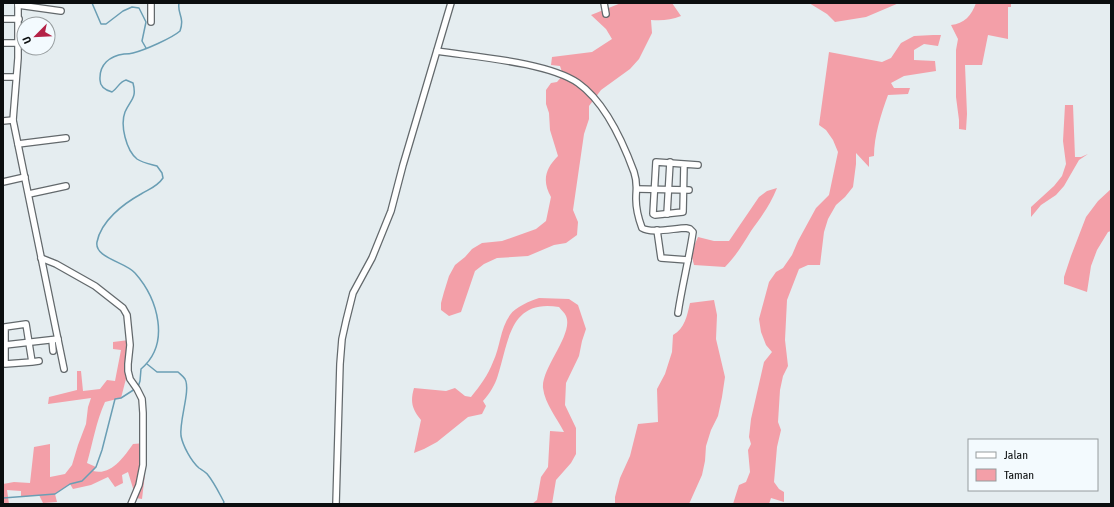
<svg xmlns="http://www.w3.org/2000/svg" width="1114" height="507" font-family="'Asap Condensed',sans-serif">
	<style>
		.green { fill: #f39fa8 }
		.lines { fill: none; stroke-linecap: round; stroke-linejoin: round }
		.stream { stroke: #6a9eb4; stroke-width: 1.5 }
		.street-casing { stroke: #63696c; stroke-width: 8 }
		.street { stroke: #fff; stroke-width: 5.5 }
	</style>
	<rect width="100%" height="100%" fill="#e5edf0"/>
	<g class="green">
		<path d="M621,3H672L681,16C671,20 662,21 651,20L652,33L639,59L630,69L601,90L589,106V119L584,134L573,210L578,222L577,235L566,243L554,245L528,256L497,258L484,264L475,271L461,312L449,316L441,310V303L444,292L449,276L455,265L465,257L472,249L482,243L502,241L536,229L546,221L551,197C542,181 545,169 558,156L550,130L549,113L546,104V90L551,83L557,82L563,75L560,66L551,65L552,57L592,52L612,39L606,29L591,15Z"/>
		<path d="M809,3H899L866,17L835,22L827,14Z"/>
		<path d="M976,3H1011V7H1008V39L988,35L982,65H965L967,114L966,130L959,129V120L956,97V50L958,39L951,25C964,24 972,15 976,3Z"/>
		<path d="M933,35H941L938,46L924,44L914,50V60L935,61L936,71L904,76L891,83L894,88H910L908,94L888,95C881,114 874,136 874,156L869,157V167L856,153V164L853,187L845,197L836,205L828,219L824,232L820,265H808L799,269L787,300L785,340L788,366L783,376L780,390L778,422L781,430L777,447L774,482L779,489L784,492V502L771,498L769,504H733L739,485L746,482L750,472L748,450L751,444L749,437L751,419L764,362L772,352L766,345L761,332L759,319L769,282L776,272L783,268L792,255L798,241L816,208L829,195L838,152L833,140L826,130L819,125L829,52L882,62L891,58L901,43L914,36Z"/>
		<path d="M1065,105H1073L1075,157H1081L1088,154L1079,160L1064,186L1056,195L1041,205L1031,217V207L1054,186L1062,176L1066,164L1063,141Z"/>
		<path d="M777,188C770,205 762,216 751,231C743,244 736,256 725,267L694,265L691,253L698,237L714,241H729L759,197L767,191Z"/>
		<path d="M1111,189V231L1108,232L1097,250L1091,266L1087,292L1064,284V277L1071,256L1086,217L1098,201Z"/>
		<path d="M539,298L569,299L578,305L586,329L582,341L579,356L566,383L565,405L576,428V454L571,463L556,480L552,504H532L537,500L541,477L548,467L550,431L564,432C557,418 545,404 543,388C541,368 574,334 566,316C565,313 561,310 559,307C510,299 509,340 498,375C495,385 490,393 483,401L486,406L482,414L468,417L437,442L424,449L414,453L421,420C412,409 410,402 414,388L446,391L455,388L465,396L471,397C480,386 488,375 493,362C500,348 500,329 510,315C515,307 530,301 539,298Z"/>
		<path d="M714,300L717,315L716,339L725,377L722,397L718,416L711,430L706,446L705,461L702,475L689,504H615V497L620,478L630,456L638,424L658,422L657,389L665,374L672,352L673,335C685,328 687,316 690,303Z"/>
		<path d="M129,340L128,371L121,398L105,402C96,422 93,442 87,463L96,467L93,471C111,476 124,457 133,444L145,443V474L142,499L136,498L128,472L122,475L123,483L115,487L108,477L91,485L73,489L70,484L55,494L57,502L43,503L39,495L21,497V491L7,490L9,504H3V484L14,482L30,483L34,447L50,444V477L65,474L72,465L78,445L86,424L88,407L91,398L48,404L49,397L77,390V371H81L83,391L100,389L107,380L115,381L121,350L113,349V342Z"/>
	</g>
	<g class="lines">
		<g class="stream">
			<path d="M92,3L101,24H106L123,11L132,7L139,8L146,22L142,41L146,48"/>
			<path d="M239,3H249"/>
			<path d="M147,364L157,372H178C180,374 183,376 185,379C191,390 179,420 181,436C183,446 191,461 199,468C202,470 206,472 208,475C215,484 219,493 224,502L223,504"/>
			<path d="M138,387L140,381L141,369C171,344 158,299 135,273C126,262 94,258 97,242C101,221 123,204 141,194C149,189 157,187 163,178L162,173L157,166C150,164 143,163 137,159C126,150 120,125 125,112C131,99 137,98 133,83L126,80C119,82 118,88 112,92C105,90 100,87 100,80C99,64 110,56 124,54C127,54 130,54 133,53C145,50 172,38 180,31C185,17 177,14 179,3"/>
			<path d="M3,498L55,494L70,484L82,481L96,467L102,450L115,399L121,398L135,389"/>
		</g>
		<defs>
			<g id="street">
				<path d="M18,3V58L13,120L64,369"/>
				<path d="M604,3L606,14"/>
				<path d="M18,5L61,11"/>
				<path d="M3,19H19"/>
				<path d="M151,22V3"/>
				<path d="M3,43H18"/>
				<path d="M437,51C475,57 547,62 578,83C605,102 623,142 634,172C638,184 636,188 636,199C636,208 639,220 642,228C651,234 675,228 686,228L690,229L693,232C689,259 682,286 678,313"/>
				<path d="M3,77H16"/>
				<path d="M3,121L13,120"/>
				<path d="M18,144L66,138"/>
				<path d="M684,165L683,212L655,215L653,214L656,162L698,165"/>
				<path d="M3,182L25,177"/>
				<path d="M637,189L689,190"/>
				<path d="M29,194L66,186"/>
				<path d="M667,214L670,162"/>
				<path d="M657,230L661,258L688,260"/>
				<path d="M41,258L56,264L95,286L123,308L127,315L130,345L128,364V371L130,379L137,389L142,399L143,413V465L139,485L131,504"/>
				<path d="M52,340L53,351"/>
				<path d="M5,345L58,339"/>
				<path d="M32,362L5,364V327L26,324L32,362L39,361"/>
				<path d="M336,504L340,364L342,339L346,321L353,293L372,258L391,211L403,165L451,3"/>
			</g>
		</defs>
		<use href="#street" class="street-casing"/>
		<use href="#street" class="street"/>
	</g>
	<rect width="1114" height="507" fill="none" stroke="#0b0e0f" stroke-width="8"/>
	<rect x="968" y="439" width="130" height="52" fill="#f3fafe" stroke="#969c9e"/>
	<rect x="976" y="452" width="20" height="6" fill="#ffffff" stroke="#969c9e"/>
	<text x="1004" y="459" font-size="12" fill="#0b0e0f">Jalan</text>
	<rect x="976" y="469" width="20" height="12" fill="#f39fa8" stroke="#969c9e"/>
	<text x="1004" y="479" font-size="12" fill="#0b0e0f">Taman</text>
	<g transform="translate(36 36) rotate(246)"><circle r="19" fill="#f3fafe" stroke="#969c9e"/>
	<path d="M0-3L7 15L0 10L-7 15Z" fill="#b42247"/>
	<text y="-6" font-size="11" font-weight="bold" text-anchor="middle" fill="#0b0e0f">U</text>
	</g>
</svg>
